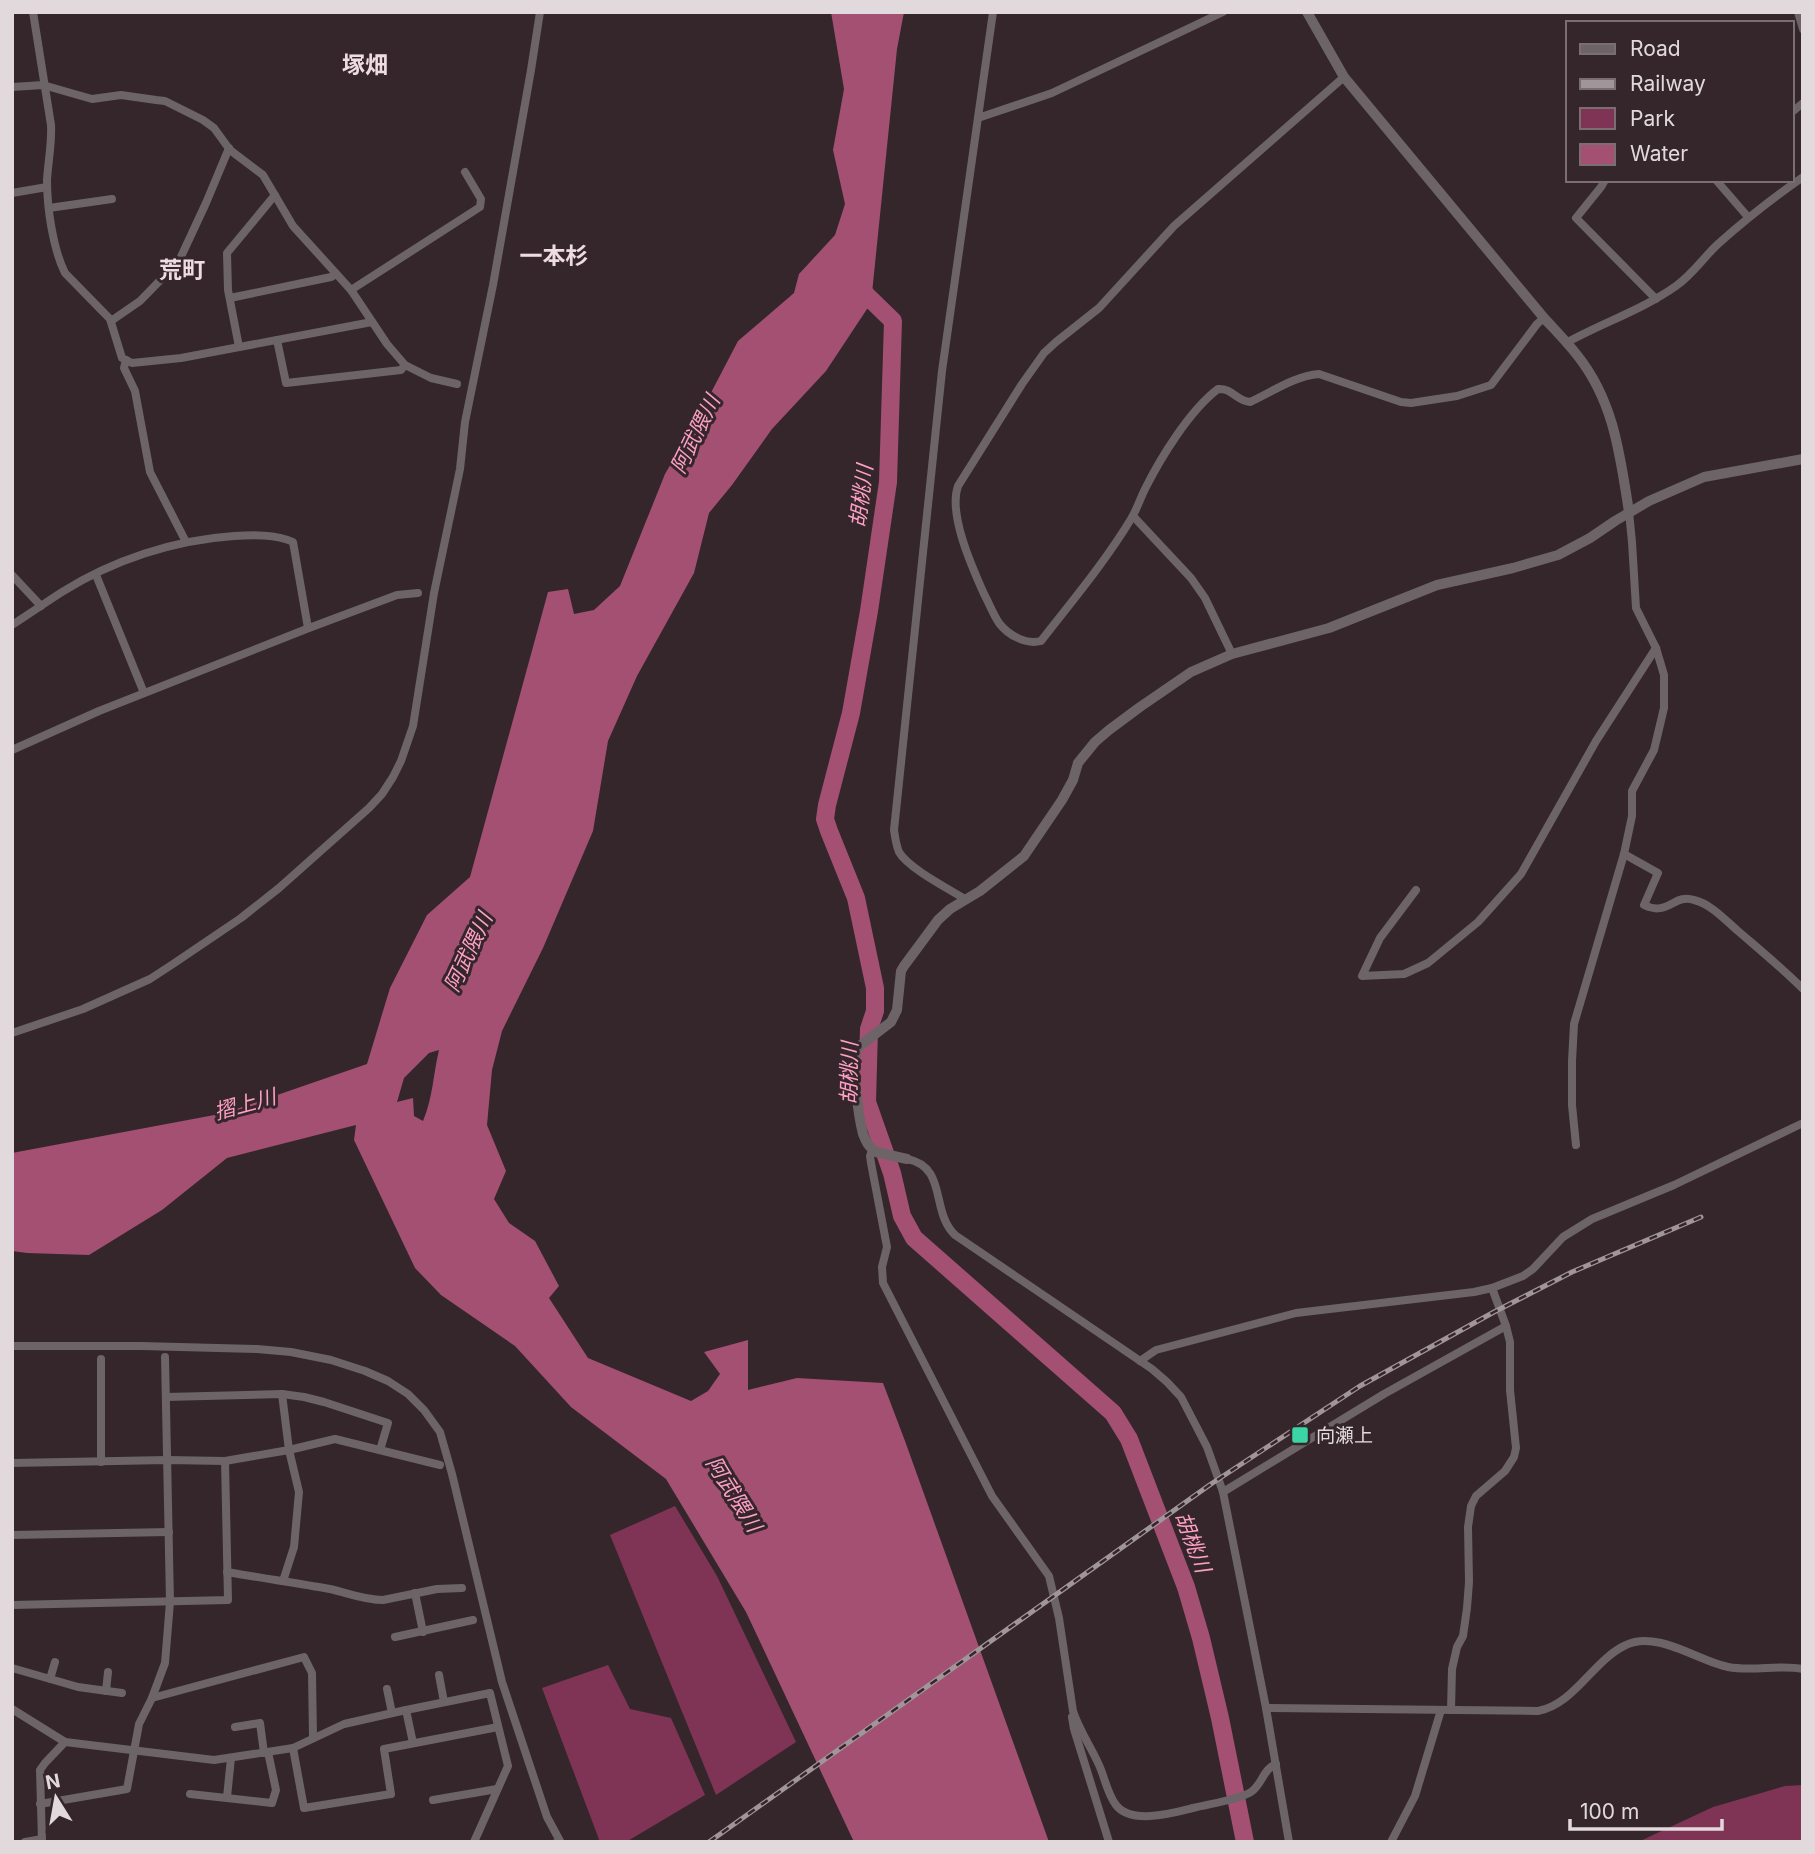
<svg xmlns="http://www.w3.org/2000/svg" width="1815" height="1854" font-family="Inter,'Noto Sans JP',sans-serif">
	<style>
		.green { fill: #7f3455 }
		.water { fill: #a35073; fill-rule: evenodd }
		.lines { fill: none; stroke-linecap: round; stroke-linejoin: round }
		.river { stroke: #a35073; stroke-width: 18 }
		.minor { stroke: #6c6466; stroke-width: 8 }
		.tertiary { stroke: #6c6466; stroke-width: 10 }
		.rail-casing { stroke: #a09599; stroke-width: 5 }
		.rail { stroke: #34262b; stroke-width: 2.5; stroke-dasharray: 8; stroke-linecap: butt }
		.poi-dot { fill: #3bd4a4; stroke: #34262b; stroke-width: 2.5 }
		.labels { text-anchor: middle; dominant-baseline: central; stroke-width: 6; stroke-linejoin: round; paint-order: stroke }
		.poi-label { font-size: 19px; fill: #e2d9dc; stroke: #34262b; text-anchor: start }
		.water-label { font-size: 21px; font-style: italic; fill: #fda0c4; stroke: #34262b }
		.quarter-label { font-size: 23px; font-weight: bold; fill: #efdbe2; stroke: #34262b }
	</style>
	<rect width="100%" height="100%" fill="#34262b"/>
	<g class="green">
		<path d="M675,1506L717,1576L796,1742L716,1795L610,1535Z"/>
		<path d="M608,1665L630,1709L671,1718L705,1795L626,1842H600L542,1688Z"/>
		<path d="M1803,1785V1842H1638L1713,1807L1785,1786Z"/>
	</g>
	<path class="water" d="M831,12H904L897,49L871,303L826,371L772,429L732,485L709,513L694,573L637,676L608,741L593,831L543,948L502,1031L492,1070L487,1125L506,1171L494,1199L509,1223L535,1241L559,1286L549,1298L588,1358L691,1401L708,1391L720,1374L704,1352L748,1340V1390L797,1378L883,1383L905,1441L1049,1842H854L746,1612L666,1479L571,1407L515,1346L441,1295L415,1268L354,1140L356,1125L227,1158L162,1210L89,1255L27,1253L12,1251V1153L225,1113L367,1064L390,988L427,915L470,877L548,592L568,589L574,614L594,610L620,586L665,474L703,408L738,341L794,293L799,274L835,235L845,204L833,150L844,89ZM439,1050C433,1075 433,1097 423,1121L414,1116L413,1098L397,1102L404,1078L429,1053Z"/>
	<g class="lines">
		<path class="river" d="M856,285L893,321L888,482L869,611L851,713L827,805L825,819L829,831L856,898L875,988V1011L869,1029L867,1102L892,1173L902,1216L914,1238L1113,1413L1129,1439L1186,1587L1201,1638L1220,1718L1245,1842"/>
		<g class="minor">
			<path d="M33,12L51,125C52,144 48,162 47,180C47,208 53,249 65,273L110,319L122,358L132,363L181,358L372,322"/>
			<path d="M1798,12L1803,29"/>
			<path d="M1344,77L1174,226L1099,308L1056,342L1044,353L1022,384L958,486C948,514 972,567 984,594C989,603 993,614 999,623C1008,635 1026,645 1041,641C1072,601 1105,562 1131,519C1137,509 1140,499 1145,489C1161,457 1190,410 1218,389C1232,388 1237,401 1250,402C1272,392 1294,376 1319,374L1401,402L1411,403L1457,396L1491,385L1537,324L1544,318"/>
			<path d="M12,87L43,85L92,99L121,95L156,100L165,101L203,120L214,128L230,150L263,175L293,226L351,290L387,344L405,365L401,370L286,383L277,340"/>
			<path d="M1792,112L1803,103"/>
			<path d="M978,118L1052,93L1223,12"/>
			<path d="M1605,180L1601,187L1576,218L1656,299"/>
			<path d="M1716,180L1748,217"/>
			<path d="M12,193L47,187"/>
			<path d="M49,208L112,199"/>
			<path d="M351,290L480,207L481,199L465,172"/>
			<path d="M230,298L331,277L336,274"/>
			<path d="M111,321L140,301L179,261L206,203L229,148"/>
			<path d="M1566,343C1602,323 1642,310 1676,286C1693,274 1703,258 1718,244C1745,220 1773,198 1803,177"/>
			<path d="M239,347L228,290L227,253L275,195"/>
			<path d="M126,360L124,368L135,391L150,472L186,542"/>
			<path d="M405,365L431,378L457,384"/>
			<path d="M1133,516L1191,578L1205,598L1232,654"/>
			<path d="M12,575L41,606"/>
			<path d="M96,575L144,693"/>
			<path d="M12,625C29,614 45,603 62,592C113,560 174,540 234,536C252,535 276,534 293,542L308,628"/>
			<path d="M12,750L99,711L309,628L397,595L418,593"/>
			<path d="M1624,854L1658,873L1644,905C1668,917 1674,893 1694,900C1711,904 1725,920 1738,931C1760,950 1782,968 1803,989"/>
			<path d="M1416,890L1380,938L1362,976L1404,974L1428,963L1478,922L1521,874L1596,741L1656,648"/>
			<path d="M965,899C949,889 908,868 899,852C896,845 895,837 894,830L942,371L993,12"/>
			<path d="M12,1033L83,1009L150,979L173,964L241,918L279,888L369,808L382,794L393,777L401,761L413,726L434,593L460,469L465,422L493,285L531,70L540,12"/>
			<path d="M1576,1145L1572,1105V1061L1574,1024L1624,854L1632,816V791L1654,750L1664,708V675L1656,648L1636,608L1632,542L1629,512"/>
			<path d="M872,1150L870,1156L871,1163L887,1247L882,1267L883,1283L992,1496L1049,1576L1059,1618L1073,1711C1079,1730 1091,1747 1099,1765C1105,1778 1107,1793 1116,1805C1131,1825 1173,1813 1193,1808C1208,1804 1239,1800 1251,1792C1262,1785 1263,1769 1276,1764"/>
			<path d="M907,1159C948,1167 930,1211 955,1235L1152,1369L1167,1382L1181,1397L1207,1447L1223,1492L1266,1708L1289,1842"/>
			<path d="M12,1346H141L257,1349L291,1352L331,1360L365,1371L388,1381L408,1394L424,1410L440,1432L452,1474L502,1682L547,1817L560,1841L557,1842"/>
			<path d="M1140,1361L1156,1350L1296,1313L1474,1292L1492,1288L1523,1276L1533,1269L1563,1237L1592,1219L1674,1185L1803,1123"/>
			<path d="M282,1394L289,1450L299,1492L294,1547L283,1581"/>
			<path d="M166,1397L282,1394L304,1397L324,1402L388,1423L380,1450"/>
			<path d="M101,1462V1359"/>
			<path d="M12,1463L167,1460L225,1461L289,1450L335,1439L440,1465"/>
			<path d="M1223,1492L1384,1394L1506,1326"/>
			<path d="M12,1535L169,1532"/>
			<path d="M227,1572C261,1578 296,1583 330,1589C348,1593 364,1600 383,1600L437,1589L462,1588"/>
			<path d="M415,1593L423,1632"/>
			<path d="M12,1605L228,1600L225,1461"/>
			<path d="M395,1637L473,1620"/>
			<path d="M12,1668L78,1687L122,1693"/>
			<path d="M439,1675L444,1702"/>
			<path d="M50,1679L55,1662"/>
			<path d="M387,1689L392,1713"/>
			<path d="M106,1691L108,1672"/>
			<path d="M152,1698L304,1657L312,1673L313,1738"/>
			<path d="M1266,1708L1538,1711C1575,1704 1593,1660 1626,1645C1657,1630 1698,1661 1728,1667C1754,1672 1778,1664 1803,1669"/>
			<path d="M12,1709L65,1742L214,1760L293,1748L344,1724L406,1710L490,1693L508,1766L474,1842"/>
			<path d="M406,1710L413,1743"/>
			<path d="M1451,1710L1452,1669L1457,1647L1463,1636L1467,1608L1469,1582L1468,1527L1471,1506L1476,1496L1505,1471L1514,1457L1516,1448L1510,1390V1342L1506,1326L1492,1288"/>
			<path d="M1072,1717L1074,1729L1109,1842"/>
			<path d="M235,1727L260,1723L264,1753"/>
			<path d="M293,1748L304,1808L391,1794L384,1749L498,1727"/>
			<path d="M190,1794L272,1803L276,1790L268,1752"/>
			<path d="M227,1797L231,1758"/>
			<path d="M433,1800L497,1789"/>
			<path d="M40,1804L127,1789L139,1724L152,1698L165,1663L170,1602L165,1357"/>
			<path d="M25,1842L42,1839"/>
			<path d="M42,1842L40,1770L45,1763L65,1742"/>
			<path d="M1391,1842L1415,1796L1441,1710"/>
		</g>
		<g class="tertiary">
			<path d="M1307,12L1344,77L1544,318C1555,330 1567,342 1577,355C1614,401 1620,455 1629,512"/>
			<path d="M907,1159L876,1152C869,1148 866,1142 863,1134C858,1115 852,1066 857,1048L891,1022L897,1010L901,971L904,966L938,920L950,909L980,891L1024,856L1062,800L1073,780L1078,763L1095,742L1109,730L1140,707L1191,672L1232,654L1329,628L1437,585L1513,568L1558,555L1590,538L1615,521L1649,501L1704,477L1803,459"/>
		</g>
		<defs>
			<path id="rail" d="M709,1842L1211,1484L1360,1386L1494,1312L1572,1272L1701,1217"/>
		</defs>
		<use href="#rail" class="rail-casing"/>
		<use href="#rail" class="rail"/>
	</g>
	<rect class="poi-dot" x="1291" y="1426" width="18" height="18" rx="3.5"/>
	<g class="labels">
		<g class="poi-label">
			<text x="1316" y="1435">向瀬上</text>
		</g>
		<g class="water-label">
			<text transform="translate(695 434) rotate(-64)">阿武隈川</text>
			<text transform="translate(861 496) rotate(-83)">胡桃川</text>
			<text transform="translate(468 952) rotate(-65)">阿武隈川</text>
			<text transform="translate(849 1073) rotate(-89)">胡桃川</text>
			<text transform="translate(245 1104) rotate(-15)">摺上川</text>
			<text transform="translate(734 1494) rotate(58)">阿武隈川</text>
			<text transform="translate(1193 1542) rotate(69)">胡桃川</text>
		</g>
		<g class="quarter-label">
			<text x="365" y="65">塚畑</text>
			<text x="554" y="256">一本杉</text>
			<text x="182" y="270">荒町</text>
		</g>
	</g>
	<rect width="1815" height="1854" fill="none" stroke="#e2d9dc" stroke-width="28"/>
	<rect x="1566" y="21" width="228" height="161" fill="#34262b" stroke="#7a6e72" stroke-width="2"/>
	<rect x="1580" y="44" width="35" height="10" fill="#6c6466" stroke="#7a6e72" stroke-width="2"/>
	<text x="1630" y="56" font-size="21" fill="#e2d9dc">Road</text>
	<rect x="1580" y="79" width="35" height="10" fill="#a09599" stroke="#7a6e72" stroke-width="2"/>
	<text x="1630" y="91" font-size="21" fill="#e2d9dc">Railway</text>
	<rect x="1580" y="108" width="35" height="21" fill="#7f3455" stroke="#7a6e72" stroke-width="2"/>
	<text x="1630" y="126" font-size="21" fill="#e2d9dc">Park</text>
	<rect x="1580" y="144" width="35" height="21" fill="#a35073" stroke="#7a6e72" stroke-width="2"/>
	<text x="1630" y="161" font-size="21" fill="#e2d9dc">Water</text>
	<g transform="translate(56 1798) rotate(349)" stroke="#34262b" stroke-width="5" paint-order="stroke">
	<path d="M0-5L12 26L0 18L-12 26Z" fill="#e2d9dc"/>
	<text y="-10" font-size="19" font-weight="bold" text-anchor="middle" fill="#e2d9dc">N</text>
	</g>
	<path d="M1570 1819v10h152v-10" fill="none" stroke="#e2d9dc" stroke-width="3.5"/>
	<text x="1580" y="1819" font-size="21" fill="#e2d9dc" stroke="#34262b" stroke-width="5" paint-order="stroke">100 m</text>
</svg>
